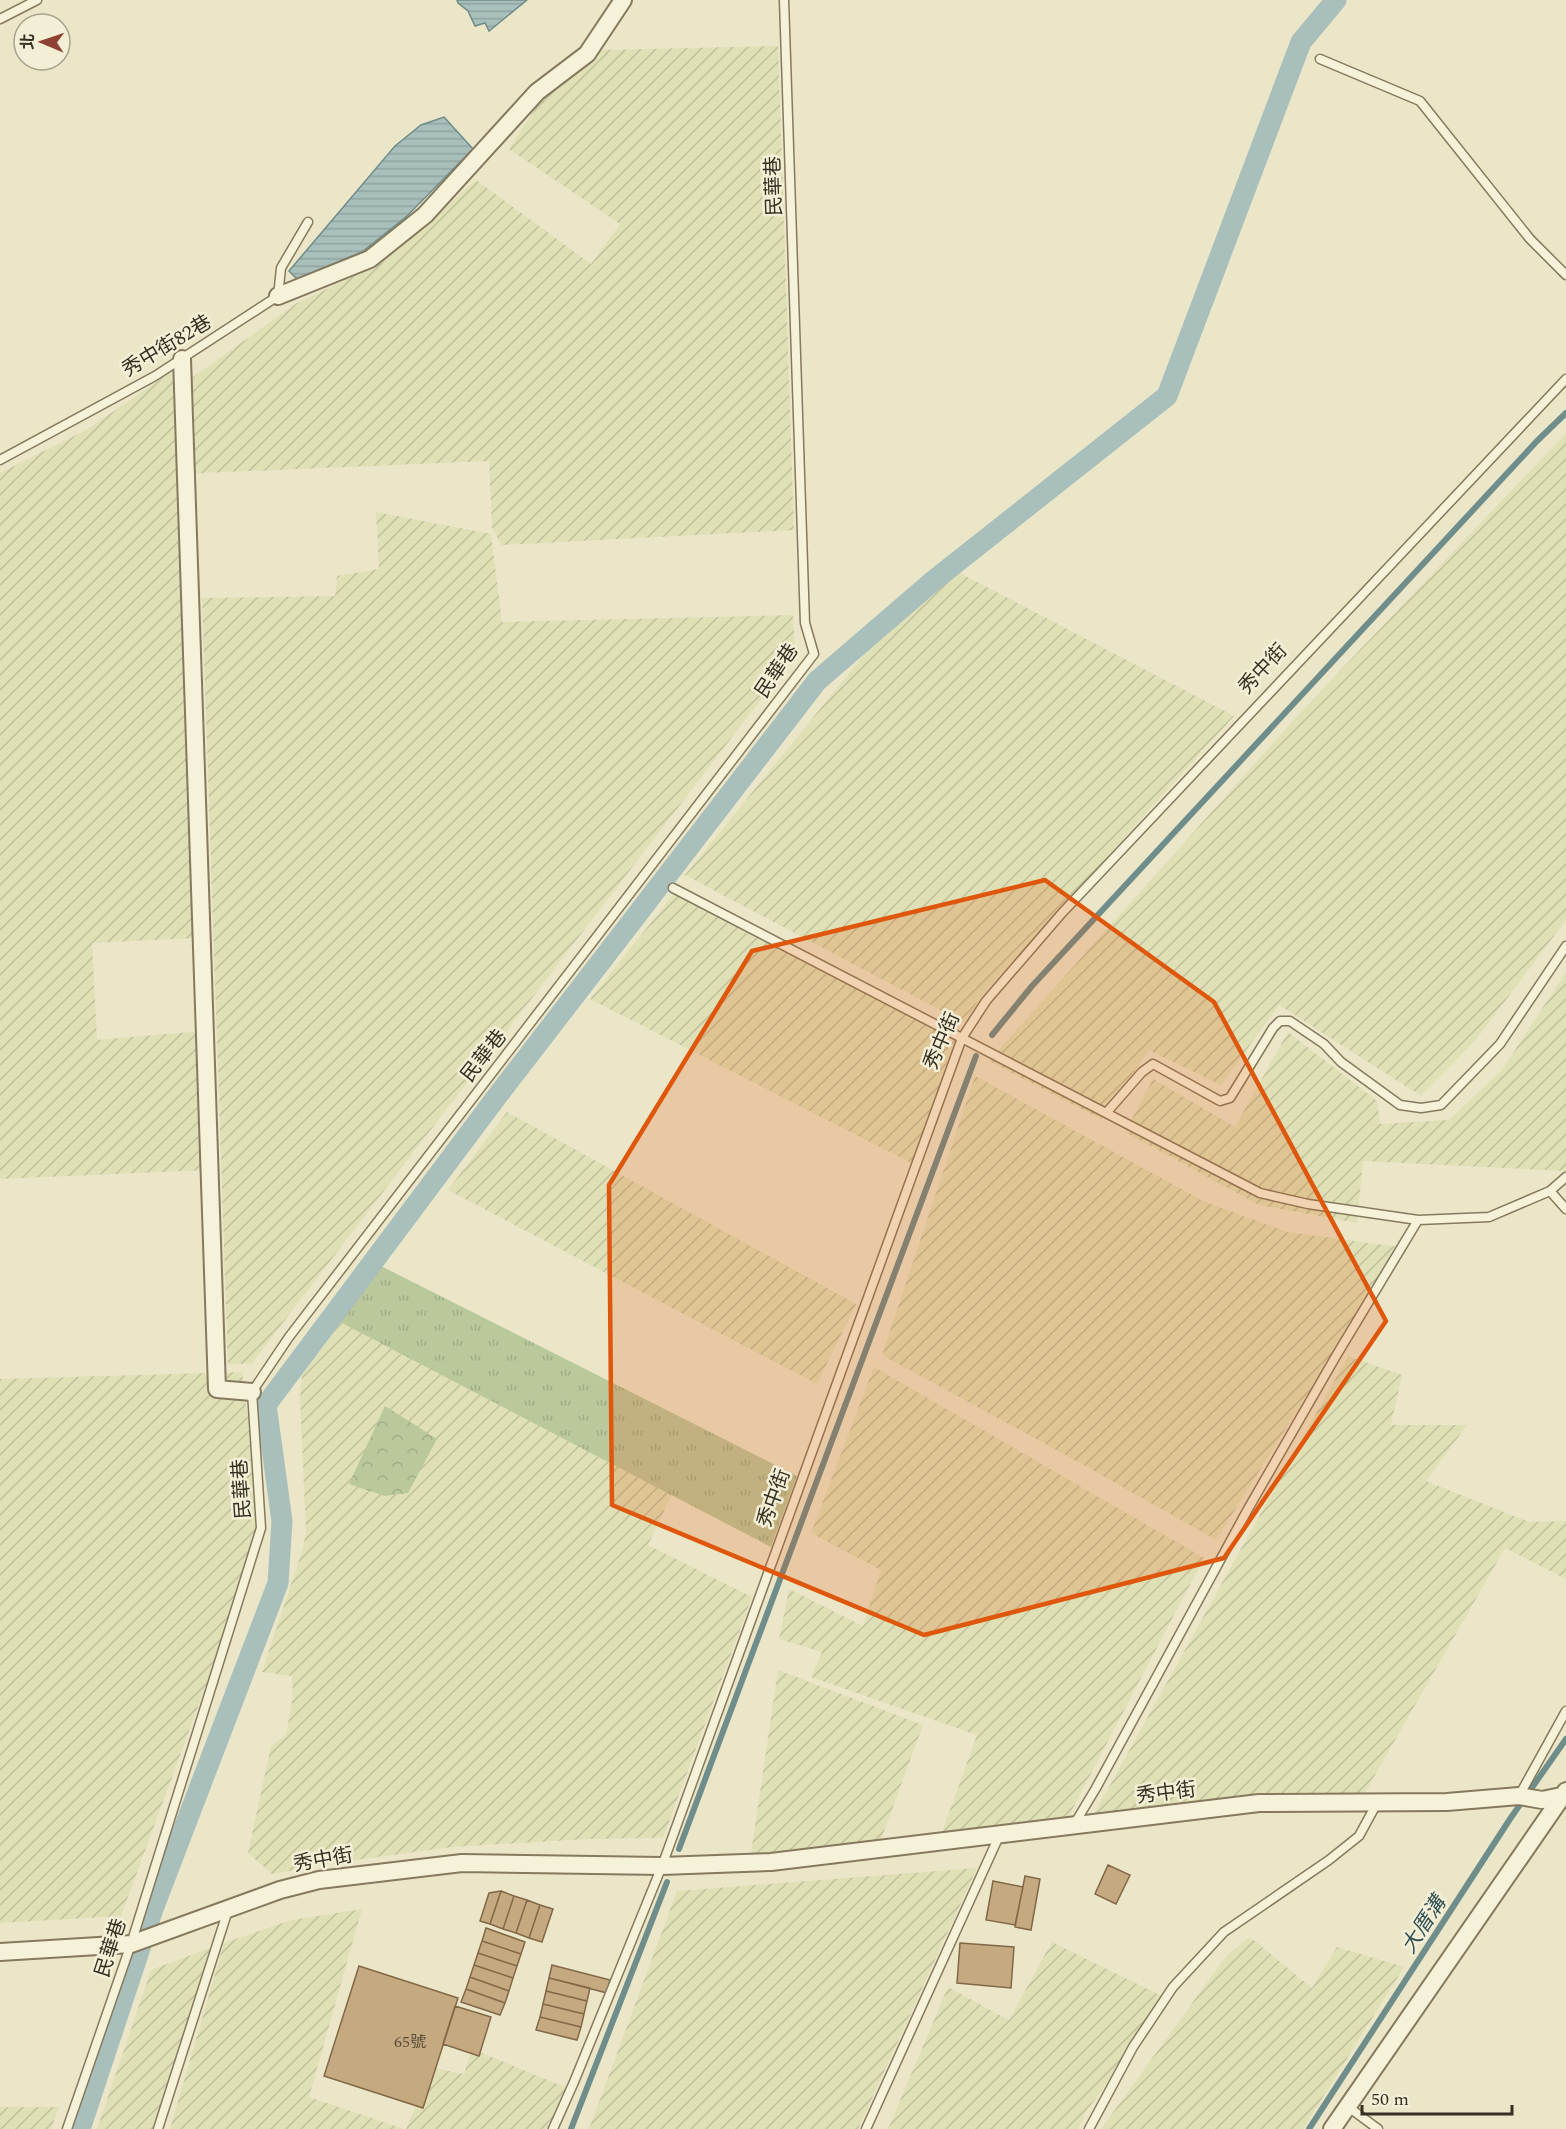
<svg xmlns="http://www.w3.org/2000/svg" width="1566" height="2129" viewBox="0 0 1566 2129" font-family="Spectral,'Noto Sans TC',serif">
<defs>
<pattern id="farmland-furrows" width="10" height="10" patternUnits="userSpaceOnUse" patternTransform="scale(1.5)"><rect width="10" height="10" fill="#dfe0b6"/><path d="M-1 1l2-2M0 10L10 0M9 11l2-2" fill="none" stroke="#c0c09c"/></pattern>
<pattern id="grass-tufts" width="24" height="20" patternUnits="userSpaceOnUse" patternTransform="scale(1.5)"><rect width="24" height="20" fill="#bbc89c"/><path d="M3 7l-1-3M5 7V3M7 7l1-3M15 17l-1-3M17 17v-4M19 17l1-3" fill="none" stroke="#a1ac86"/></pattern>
<pattern id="forest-crowns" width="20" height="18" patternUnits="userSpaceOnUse" patternTransform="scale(1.5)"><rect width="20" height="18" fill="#bbc89c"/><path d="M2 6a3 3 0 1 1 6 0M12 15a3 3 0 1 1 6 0" fill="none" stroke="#a1ac86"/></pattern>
<pattern id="water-rules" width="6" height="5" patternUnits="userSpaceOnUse" patternTransform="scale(1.5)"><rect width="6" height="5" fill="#a8bfbc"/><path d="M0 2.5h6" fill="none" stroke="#91a4a1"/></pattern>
</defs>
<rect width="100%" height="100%" fill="#ebe6c8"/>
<!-- farmland -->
<path fill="url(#farmland-furrows)" d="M778 46 794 530 501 545 492 527 489 461 180 474 179 387 297 303 382 263 476 180 591 264 620 224 509 149 540 101 601 50Z
M170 373 176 383 195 938 92 943 97 1040 201 1031 207 1170 0 1179V473L86 430Z
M1566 433V920L1475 1041 1421 1096 1279 1005 1221 1085 1149 1050 1101 1119 989 1061 1300 713Z
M376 512 491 534 502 622 793 615 795 655 252 1363 228 1365 202 598 335 596 337 576 379 569Z
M954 570 1234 716 979 999 965 1023 685 875 885 629Z
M677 890 961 1033 915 1165 590 999Z
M1566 972V1171L1363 1161 1357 1223 1259 1205 1125 1132 1153 1079 1235 1127 1288 1032 1377 1101 1380 1124 1449 1120 1502 1070Z
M975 1076 1205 1202 1287 1232 1400 1247 1216 1540 1082 1464 882 1355Z
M507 1112 856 1304 817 1384 448 1190Z
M338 1321 672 1494 648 1545 752 1597 663 1838 587 1839 452 1847 333 1863 272 1874 248 1853 271 1746 286 1735 293 1696 292 1676 262 1672 302 1551 306 1533 300 1398 302 1375 310 1354Z
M1348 1356 1402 1375 1391 1425H1467L1426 1481 1529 1522 1566 1521V1579L1505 1548 1359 1803 1089 1823Z
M874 1367 1204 1558 1063 1827 935 1852 977 1735 811 1677 822 1652 779 1639 789 1589 863 1626 881 1570 811 1533Z
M242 1372 260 1509 256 1549 121 1916 0 1923V1379Z
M778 1670 923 1725 874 1859 750 1860Z
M977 1868 858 2129H589L677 1891Z
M362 1909 309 2097 404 2129H170L224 1943 292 1920Z
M1250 1937 1312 1988 1337 1947 1404 1967 1303 2129H1101L1227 1955Z
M1052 1942 1170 2000 1087 2110 1078 2129H888L948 1987 1009 2020Z
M215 1946 155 2129H97L151 1970Z
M472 2049 570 2089 554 2129H406L433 2068 464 2074Z
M0 2107H59L51 2129H0Z"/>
<!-- grass -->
<path fill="url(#grass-tufts)" d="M381 1266 797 1476 771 1547 338 1321Z"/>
<!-- forest -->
<path fill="url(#forest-crowns)" d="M385 1406 437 1439 408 1493 385 1496 349 1484Z"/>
<!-- water -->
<path fill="url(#water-rules)" stroke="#6f8d8a" stroke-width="1.5" d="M457 0H527L489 31 485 23 475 26 468 11 458 3Z
M444 117 473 149 407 216 362 252 297 279 289 271 395 146 421 125Z"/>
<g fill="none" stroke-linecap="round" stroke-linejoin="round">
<!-- stream -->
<path stroke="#6f8d8a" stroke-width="6" d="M992 1035 1032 986 1537 441 1566 413
M679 1849 976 1056
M571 2129 667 1882
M1309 2129 1510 1819 1566 1739"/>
<!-- canal -->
<path stroke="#a8bfbc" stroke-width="21" d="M80 2129 153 1909 278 1583 282 1521 266 1405 495 1099 817 681 933 581 1167 396 1301 42 1336 0"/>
</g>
<!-- building -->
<path fill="#c5a981" stroke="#826846" stroke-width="1.5" d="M1108 1865 1130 1875 1116 1904 1095 1894Z
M1025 1876 1040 1879 1031 1930 1015 1927Z
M993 1881 1023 1887 1015 1925 986 1920Z
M501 1891 490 1924 480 1921 489 1893Z
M501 1891 514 1896 503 1929 490 1924Z
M514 1896 527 1900 516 1933 503 1929Z
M527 1900 540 1905 529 1938 516 1933Z
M540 1905 553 1909 542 1942 529 1938Z
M486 1928 525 1942 521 1954 482 1941Z
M482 1941 521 1954 517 1966 478 1953Z
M960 1943 1014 1947 1011 1988 957 1983Z
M478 1953 517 1966 513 1978 474 1965Z
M474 1965 513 1978 509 1991 470 1977Z
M552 1965 610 1980 607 1993 549 1978Z
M359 1966 458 1998 423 2108 324 2076Z
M470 1977 509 1991 505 2003 466 1989Z
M549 1978 590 1988 587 2001 546 1991Z
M466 1989 505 2003 500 2015 461 2002Z
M546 1991 587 2001 584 2014 543 2004Z
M543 2004 584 2014 581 2027 540 2017Z
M455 2006 491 2017 479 2056 443 2044Z
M540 2017 581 2027 577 2040 536 2030Z"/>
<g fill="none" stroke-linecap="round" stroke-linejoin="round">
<!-- service casing -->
<g stroke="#85795e" stroke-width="11">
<path id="service" d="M0 19 37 0
M1320 59 1420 101 1530 239 1566 275
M0 460 155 376 278 296 281 268 308 222
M673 888 1260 1193 1308 1204 1418 1220 1489 1217 1550 1191 1566 1177
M1107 1112 1142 1072 1153 1064 1220 1101 1230 1098 1273 1028 1280 1021H1290L1324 1044 1341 1062 1400 1105 1421 1108 1441 1105 1500 1044 1566 946
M1550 1191 1566 1209
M1519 1796 1566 1711
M1078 1825 1075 1823 1096 1788 1248 1509 1336 1356 1418 1220
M1347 2106 1378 2129
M67 2129 131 1944 261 1528 252 1392 289 1337 814 654 805 623 784 0
M158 2129 228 1910
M553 2129 574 2082 662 1866 962 1038 986 1001 1062 913 1566 379
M866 2129 1000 1834
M1089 2129 1133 2047 1173 1987 1224 1932 1329 1860 1359 1836 1377 1803"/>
</g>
<!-- minor casing -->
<g stroke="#85795e" stroke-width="20">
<path id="minor" d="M278 296 370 259 425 215 537 92 587 54 623 0
M182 359 217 1389 252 1392
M0 1952 131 1944 280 1890 319 1880 462 1863 662 1866 771 1862 1259 1803 1447 1802 1519 1796 1542 1800 1566 1795
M1332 2129 1566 1791"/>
</g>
<!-- service -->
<use href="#service" stroke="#f6f2da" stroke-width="8"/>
<!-- minor -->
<use href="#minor" stroke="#f6f2da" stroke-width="16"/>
</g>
<!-- marked area -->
<path fill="#df570d" fill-opacity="0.2" stroke="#df570d" stroke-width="4.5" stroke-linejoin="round" d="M1045 880 1214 1002 1386 1321 1224 1558 924 1635 612 1505 609 1185 752 951Z"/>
<g text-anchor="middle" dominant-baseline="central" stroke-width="5" stroke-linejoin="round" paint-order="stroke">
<!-- number labels -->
<g font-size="16" fill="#5a4e39">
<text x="410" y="2042">65號</text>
</g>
<!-- street labels -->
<g font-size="20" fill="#372f21" stroke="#f3efd6">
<text transform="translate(774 186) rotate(-92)">民華巷</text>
<text transform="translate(167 346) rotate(-31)">秀中街82巷</text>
<text transform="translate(1263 669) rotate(-47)">秀中街</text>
<text transform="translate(777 671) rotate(-56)">民華巷</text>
<text transform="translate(942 1041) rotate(-66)">秀中街</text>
<text transform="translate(484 1056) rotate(-52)">民華巷</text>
<text transform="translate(242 1489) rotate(-94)">民華巷</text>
<text transform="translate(774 1498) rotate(-70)">秀中街</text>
<text transform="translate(1166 1793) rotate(-7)">秀中街</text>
<text transform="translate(323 1860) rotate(-10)">秀中街</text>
<text transform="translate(111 1948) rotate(-72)">民華巷</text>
</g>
<!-- water labels -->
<g font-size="21" font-style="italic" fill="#315155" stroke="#f3efd6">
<text transform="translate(1424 1925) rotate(-57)">大厝溝</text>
</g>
</g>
<!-- north arrow -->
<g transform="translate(42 42) rotate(272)"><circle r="28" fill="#f3efd6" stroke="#a8a28e" stroke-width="1.5"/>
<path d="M0-4.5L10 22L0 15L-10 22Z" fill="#8f4233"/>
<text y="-9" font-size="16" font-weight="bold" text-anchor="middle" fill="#372f21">北</text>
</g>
<!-- scale -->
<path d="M1362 2105v9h150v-9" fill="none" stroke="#372f21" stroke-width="3"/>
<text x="1371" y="2105" font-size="18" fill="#372f21" stroke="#f3efd6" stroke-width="4.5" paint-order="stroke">50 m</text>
</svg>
